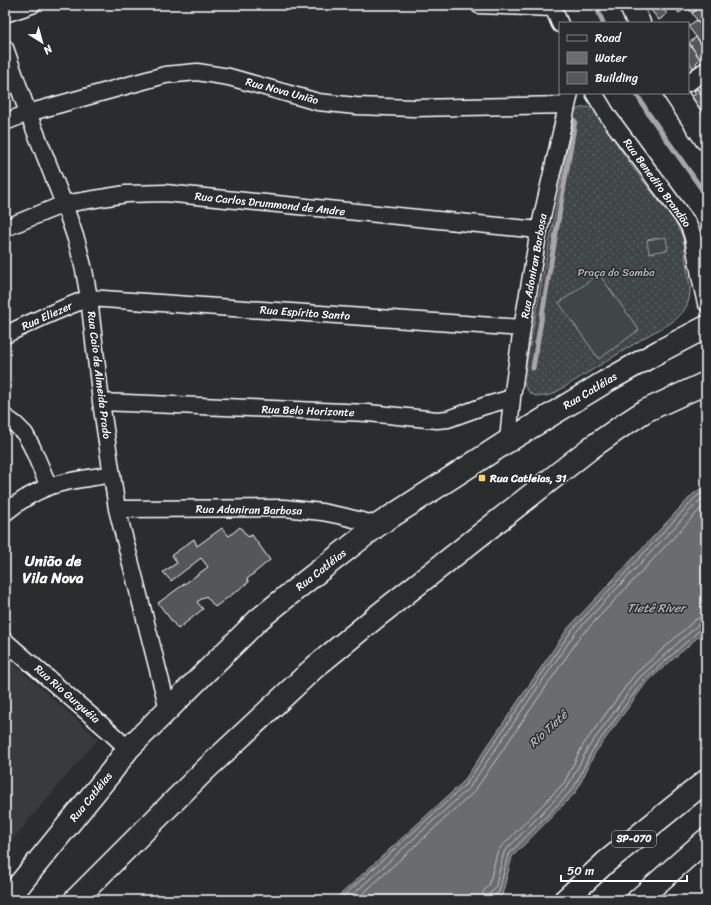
<svg xmlns="http://www.w3.org/2000/svg" width="711" height="905" viewBox="0 0 711 905" font-family="Sriracha,sans-serif">
<defs>
<pattern id="grass-dots" width="8" height="8" patternUnits="userSpaceOnUse"><rect width="8" height="8" fill="#414445"/><path d="M2 2h.1M6 6h.1" fill="none" stroke="#5e6061" stroke-width="1.8" stroke-linecap="round"/></pattern>
</defs>
<rect width="100%" height="100%" fill="#2a2d2e"/>
<filter id="ink" filterUnits="userSpaceOnUse"><feTurbulence type="fractalNoise" baseFrequency=".025" numOctaves="2"/><feDisplacementMap in="SourceGraphic" scale="8" xChannelSelector="R" yChannelSelector="G"/><feConvolveMatrix kernelMatrix="1 2 1 2 8 2 1 2 1" color-interpolation-filters="sRGB"/></filter>
<g filter="url(#ink)">
<!-- built -->
<path fill="#373a3b" d="M5 656 98 739 5 848Z"/>
<!-- grass -->
<path fill="url(#grass-dots)" stroke="#a0a2a2" d="M583 107C589 107 594 108 598 113 608 129 618 146 629 162 640 178 653 192 664 208 670 215 677 223 681 233 685 242 685 253 686 263 687 271 689 279 690 287 691 313 673 323 652 333L553 394C537 399 528 397 523 380L574 113 576 110Z"/>
<!-- garden -->
<path fill="#414445" stroke="#a0a2a2" d="M666 237 668 250 649 253 647 240Z
M599 274 639 330 599 359 559 303Z"/>
<!-- water -->
<path fill="#6a6c6d" stroke="#a6a7a7" d="M706 485V630L646 683 595 753 576 792 512 857 502 895 494 900H332L341 894 463 782 568 628 693 494Z"/>
<g fill="none" stroke-linecap="round" stroke-linejoin="round">
<!-- shore -->
<path stroke="#c3c4c5" stroke-width="1" d="M339 900 466 784 572 630 696 497 706 490
M347 900 469 788 575 633 699 501 706 496
M356 900 474 792 580 637 706 503
M482 900 483 892 489 885 497 853 499 849 564 783 583 745 635 674 695 620 701 617 706 616
M488 900 489 894 495 889 504 852 568 786 588 748 639 678 699 624 702 622H706
M493 900 494 896 499 892 508 855 573 789 592 751 643 681 702 628 706 627"/>
<!-- stream -->
<path stroke="#a6a7a7" stroke-width="5" d="M596 5 603 23
M636 93 648 113 706 195
M533 368 575 121"/>
</g>
<!-- building -->
<path fill="#555758" stroke="#fff" d="M647 5H660L667 14 659 20Z
M673 5H686L687 7 679 13Z
M686 5H693L697 10 692 13Z
M700 7 706 15V33L692 13Z
M697 20 706 33V37L704 38 706 42 702 45 688 26Z
M696 37 706 50V57L705 56 700 59 689 43Z
M689 43 700 59 696 63 697 65 693 68 688 60Z
M705 81 706 83V101L695 86Z
M697 89 706 101V111L703 113 691 97 696 94 694 91Z
M240 527 248 537 252 535 270 560 247 579 249 582 215 607 206 596 197 602 203 609 178 629 158 603 208 567 201 558 171 581 163 572 177 563 172 555 194 539 197 546 222 528 229 536Z"/>
<g fill="none" stroke-linecap="round" stroke-linejoin="round">
<!-- street casing -->
<g stroke="#fff" stroke-width="19">
<path id="street" d="M479 5 553 8
M552 5 560 24
M5 14 32 5
M5 48 28 113 64 204 77 242 84 270 89 298 101 402 117 509 168 709
M688 83 706 70
M594 93 608 116 686 221C694 233 694 246 697 260 700 274 702 289 706 303
M5 122 28 113 165 75 197 72 229 77 318 102 356 106 414 108 567 105
M5 228 64 204 126 194 165 193 539 230
M5 335C33 321 60 309 89 298L522 328
M101 402 368 413 437 420 448 419 484 406 512 398
M5 417 15 424 25 434 32 447 49 487
M508 441 512 398 522 328 539 230 570 93
M117 509 284 508 322 512 342 516 378 525
M5 513C18 502 32 493 48 487 67 480 92 478 112 474
M5 641 110 732 128 749"/>
</g>
<!-- secondary casing -->
<g stroke="#fff" stroke-width="25">
<path id="secondary" d="M630 5 639 23
M675 93 706 139
M7 900 111 772 128 749 258 620 296 589 378 525 508 441 605 382 660 351 706 327
M75 900 205 770 315 667 376 617 592 447 622 426 645 411 706 383"/>
</g>
<!-- highway casing -->
<g stroke="#fff" stroke-width="25">
<path id="highway" d="M565 900 606 862 706 781
M638 900 706 840"/>
</g>
<!-- street -->
<use href="#street" stroke="#2a2d2e" stroke-width="16"/>
<!-- secondary -->
<use href="#secondary" stroke="#2a2d2e" stroke-width="22"/>
<!-- highway -->
<use href="#highway" stroke="#2a2d2e" stroke-width="22"/>
</g>
</g>
<!-- markers -->
<rect fill="#ffd166" stroke="#2a2d2e" stroke-width="1.5" x="478" y="474" width="8" height="8" rx="2"/>
<g text-anchor="middle" dominant-baseline="central" stroke-width="3" stroke-linejoin="round" paint-order="stroke">
<!-- shield labels -->
<rect fill="#2a2d2e" stroke="#bfc0c0" stroke-width="1" x="612" y="831" width="44" height="16" rx="3"/>
<g font-size="10" font-weight="bold" fill="#fff">
<text x="634" y="839">SP-070</text>
</g>
<!-- street labels -->
<g font-size="11" fill="#fff" stroke="#2a2d2e">
<text transform="translate(282 91) rotate(15)">Rua Nova União</text>
<text transform="translate(657 183) rotate(54)">Rua Benedito Brandão</text>
<text transform="translate(270 204) rotate(6)">Rua Carlos Drummond de Andre</text>
<text transform="translate(534 266) rotate(-80)">Rua Adoniran Barbosa</text>
<text transform="translate(305 313) rotate(4)">Rua Espírito Santo</text>
<text transform="translate(47 316) rotate(-24)">Rua Eliezer</text>
<text transform="translate(99 375) rotate(83)">Rua Caio de Almeida Prado</text>
<text transform="translate(590 391) rotate(-31)">Rua Catléias</text>
<text transform="translate(308 411) rotate(2)">Rua Belo Horizonte</text>
<text transform="translate(249 510) rotate(1)">Rua Adoniran Barbosa</text>
<text transform="translate(321 570) rotate(-38)">Rua Catléias</text>
<text transform="translate(67 694) rotate(41)">Rua Rio Gurguéia</text>
<text transform="translate(91 797) rotate(-51)">Rua Catléias</text>
</g>
<!-- park labels -->
<g font-size="11" fill="#b3b4b5" stroke="#2a2d2e">
<text x="616" y="272">Praça do Samba</text>
</g>
<!-- poi labels -->
<g font-size="11" font-weight="bold" fill="#fff" stroke="#2a2d2e" text-anchor="start">
<text x="490" y="478">Rua Catleias, 31</text>
</g>
<!-- water labels -->
<g font-size="12" font-style="italic" fill="#b4b6b6" stroke="#2a2d2e">
<text x="656" y="608">Tietê River</text>
<text transform="translate(548 729) rotate(-43)">Rio Tietê</text>
</g>
<!-- district labels -->
<g font-size="15" font-weight="bold" fill="#fff" stroke="#2a2d2e">
<text x="53" y="561">União de<tspan x="53" dy="17">Vila Nova</tspan></text>
</g>
</g>
<!-- margin -->
<rect width="711" height="905" fill="none" stroke="#2a2d2e" stroke-width="20"/>
<rect x="10" y="10" width="691" height="885" fill="none" stroke="#fff" stroke-width="1.5" filter="url(#ink)"/>
<!-- legend -->
<rect x="559" y="22" width="130" height="72" fill="#2a2d2e" stroke="#7f8182"/>
<rect x="567" y="35" width="20" height="6" fill="#2a2d2e" stroke="#7f8182"/>
<text x="595" y="42" font-size="12" fill="#ffffff">Road</text>
<rect x="567" y="52" width="20" height="12" fill="#6a6c6d" stroke="#7f8182"/>
<text x="595" y="62" font-size="12" fill="#ffffff">Water</text>
<rect x="567" y="72" width="20" height="12" fill="#555758" stroke="#7f8182"/>
<text x="595" y="82" font-size="12" fill="#ffffff">Building</text>
<!-- north arrow -->
<g transform="translate(42 42) rotate(143)" stroke="#2a2d2e" stroke-width="3" paint-order="stroke">
<path d="M0-3L7 15L0 10L-7 15Z" fill="#ffffff"/>
<text y="-6" font-size="11" font-weight="bold" text-anchor="middle" fill="#ffffff">N</text>
</g>
<!-- scale -->
<path d="M561 875v6h126v-6" fill="none" stroke="#ffffff" stroke-width="2"/>
<text x="567" y="875" font-size="12" fill="#ffffff" stroke="#2a2d2e" stroke-width="3" paint-order="stroke">50 m</text>
</svg>
